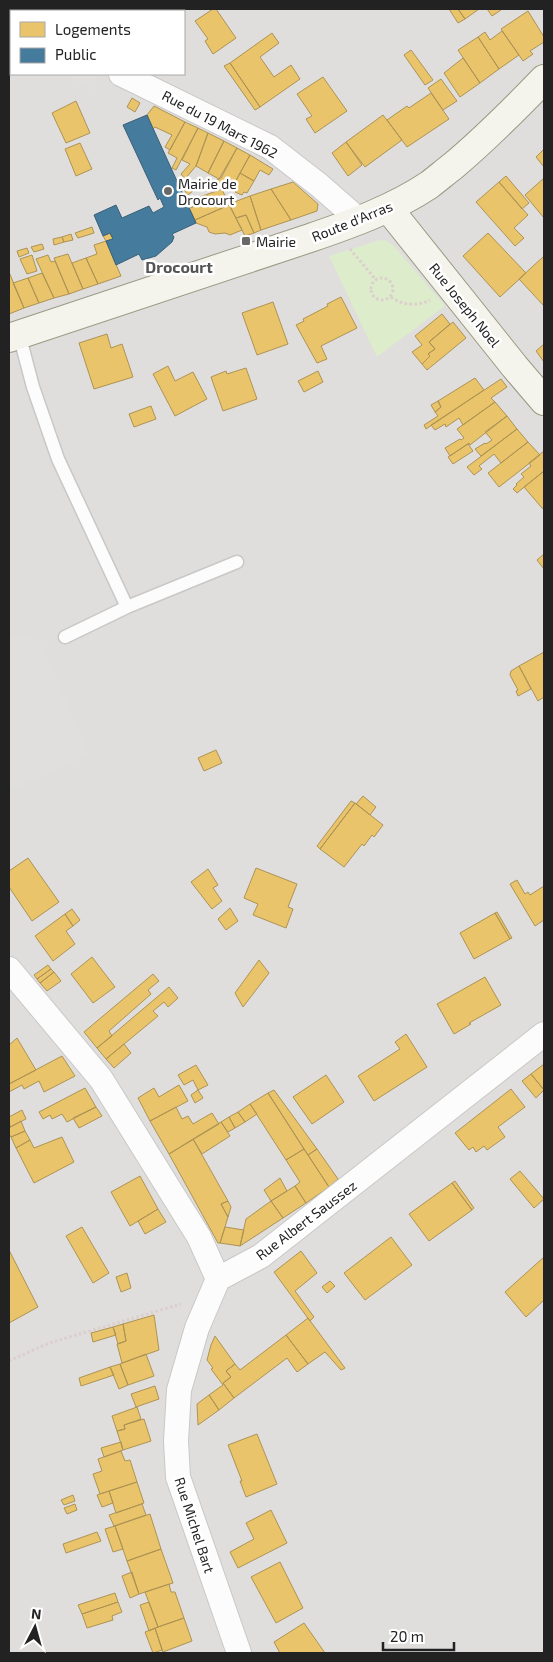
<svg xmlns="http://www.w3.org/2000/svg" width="553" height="1662" viewBox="0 0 553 1662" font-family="'Exo 2',sans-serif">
<rect width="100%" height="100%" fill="#f0eeeb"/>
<!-- residential -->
<path fill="#dfdedc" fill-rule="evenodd" d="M9 9H544V1653H9ZM11 11H184V74H11Z"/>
<!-- grass -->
<path fill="#ddeccb" d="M380 240 387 241 394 246 445 306 377 357 329 256Z"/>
<!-- parking -->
<path fill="#e0dfde" d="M65 74H101L91 91Z
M16 636 40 641 90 755 9 791V638Z"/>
<!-- homes -->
<path fill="#e9c46a" stroke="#ad9354" d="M144 9H164L166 11H140Z
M213 9H216L236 38 213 54 205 41 208 39 195 21Z
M449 9H458L465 19 458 23Z
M458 9H479L465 19Z
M487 9H501V10L492 16Z
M528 11 544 37V42L530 51 533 54 523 61 501 29Z
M502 31 519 55 499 69 478 37 485 32 490 40Z
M272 33 279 43 260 57 274 77 291 65 300 79 260 107 230 63Z
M478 37 499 69 480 83 458 50Z
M411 50 433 80 425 85 404 55Z
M463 58 480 83 460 97 444 73Z
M230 63 260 107 255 110 224 66Z
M323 77 347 111 315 133 306 119 312 116 297 94Z
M441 79 457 101 443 110 428 88Z
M431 93 449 119 407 147 387 120 407 106 409 108Z
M132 98 140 103 135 112 127 107Z
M76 101 90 133 66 143 52 113Z
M154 106 185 122 170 150 165 147 172 135 155 127 153 129 147 115Z
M383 115 402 140 365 167 346 142Z
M185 122 198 128 176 170 172 168 177 158 168 153Z
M198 128 208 133 196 166 185 179 181 174 190 164 182 160Z
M208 133 224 141 208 173 196 166Z
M224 141 237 148 219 179 208 173Z
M346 142 362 165 348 176 332 153Z
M80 143 92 169 76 176 65 149Z
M237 148 250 155 233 186 223 181 215 187 205 191 203 187 221 178Z
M544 149V167L536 157Z
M250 155 273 169 269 175 260 170 254 181 240 173Z
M240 173 254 181 247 193 244 192 242 195 235 192 237 188 233 186Z
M506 176 529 203 522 209 499 182Z
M544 178V218L525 195Z
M197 181 200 185 188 195 184 190Z
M293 182 318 204 317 211 291 220 271 189Z
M499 182 528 215 514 228 524 238 515 246 476 202Z
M222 189 225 196 189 208 186 202Z
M271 189 291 220 261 230 250 196Z
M225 196 229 205 195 220 189 208Z
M250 196 261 230 254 233 246 215 236 218 229 204Z
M229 205 242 230 230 235 225 233 215 234 209 232 207 227 196 223 195 220Z
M246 215 254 233 245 236 236 218Z
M92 227 94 233 78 238 75 233Z
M110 233 113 239 106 241 103 236Z
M488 233 526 273 500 297 463 256Z
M71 234 73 240 64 242 62 237Z
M62 237 64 242 54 245 53 239Z
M106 241 121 276 98 284 86 258 97 254 94 245Z
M42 244 44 249 34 252 31 247Z
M27 248 29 253 19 257 17 251Z
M68 254 83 289 69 294 54 258Z
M32 255 37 271 27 274 20 259Z
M48 255 51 262 55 261 69 294 54 298 36 259Z
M544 256V306L519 279Z
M86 258 98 284 83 289 72 263Z
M9 272 24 308 9 314Z
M42 273 54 298 39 303 28 278Z
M28 278 39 303 24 308 13 283Z
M341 297 357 328 321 346 327 359 317 363 296 325 304 321 303 319 328 306 327 304Z
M273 302 288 344 257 355 242 313Z
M442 314 450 324 429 342 435 349 428 354 430 356 422 364 412 352 422 345 415 336Z
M453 322 466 338 427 370 422 364 430 356 428 354 435 349 429 342Z
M107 334 111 348 122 344 133 377 94 389 79 343Z
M544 344V362L536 351Z
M168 366 175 381 193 372 207 399 175 416 153 374Z
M246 368 257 399 223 411 211 377 226 371 227 374Z
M318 371 323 382 304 392 298 381Z
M475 378 484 390 426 429 424 425 438 416 435 412 441 407 438 401Z
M501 379 507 387 491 398 495 402 463 425 459 418 446 427 445 424 435 430 431 425Z
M438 401 441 407 435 412 431 405Z
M495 402 507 416 470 445 469 443 450 456 445 448 460 439 461 440 464 438 457 429Z
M151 406 156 419 134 427 129 414Z
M507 416 517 429 481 456 475 449 485 443 486 444 492 440 485 432Z
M517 429 528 442 501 463 494 454 479 466 482 469 474 475 467 467Z
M528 442 540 455 499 487 488 473Z
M468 444 473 451 453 464 448 457Z
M544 451V471L517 493 513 489 517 485 516 484 524 477 521 474 531 466 529 463Z
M544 471V509L542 508 524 487Z
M544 554V569L537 560Z
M544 652V697L538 701 519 666Z
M519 666 531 689 518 696 516 691 518 690 510 675 511 671Z
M216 750 222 763 204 771 198 758Z
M363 796 376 807 370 815 356 804Z
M351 801 355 803 320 849 317 846Z
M355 803 383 825 374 837 372 835 364 846 362 844 344 867 320 849Z
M28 858 59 902 32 921 9 887V871Z
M256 868 297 884 288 907 293 909 286 928 253 915 258 904 244 898Z
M208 869 218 885 213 888 222 901 212 909 191 882Z
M517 880 525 894 528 892 530 895 544 886V920L535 926 510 884Z
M230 908 238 921 226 930 218 919Z
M72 909 80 920 73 926 65 914Z
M497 912 512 938 510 939 495 913Z
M495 913 510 939 474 959 460 933Z
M65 914 73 926 66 931 75 944 53 961 35 936Z
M92 957 115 987 93 1003 71 974Z
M259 960 269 973 243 1007 235 993Z
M48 965 51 969 37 979 34 975Z
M51 969 54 972 40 983 37 979Z
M54 972 61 981 47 991 40 983Z
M153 974 159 981 148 990 151 994 109 1031 112 1036 97 1048 84 1032Z
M485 977 501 1005 469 1023 471 1024 454 1034 437 1004Z
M169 987 178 998 168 1007 164 1002 153 1011 158 1016 106 1059 97 1048Z
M406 1034 427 1067 374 1101 358 1076 400 1049 395 1042Z
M17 1038 36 1070 9 1084V1045Z
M124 1044 131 1053 114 1068 106 1059Z
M62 1056 75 1076 44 1092 39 1081 24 1089 22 1085 9 1092V1084Z
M544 1064V1090L531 1074Z
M196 1065 208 1085 198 1090 193 1080 184 1085 178 1075Z
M531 1074 544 1090 536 1098 522 1081Z
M326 1075 344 1102 312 1124 293 1097Z
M179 1085 188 1101 150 1121 138 1098 154 1088 159 1097Z
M85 1088 96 1107 67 1122 62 1114 52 1119 50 1115 43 1119 39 1112Z
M511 1089 525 1107 498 1127 505 1137 487 1150 484 1146 476 1152 473 1147 469 1150 455 1133Z
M198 1090 203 1098 195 1103 191 1095Z
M274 1090 317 1149 308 1155 268 1093Z
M268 1093 304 1149 286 1160 250 1104Z
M250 1104 257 1114 245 1122 238 1112Z
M96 1107 102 1116 79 1128 73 1118Z
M176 1107 182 1119 188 1116 193 1124 212 1113 219 1124 169 1154 150 1121Z
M22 1110 26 1119 10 1127 9 1117Z
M238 1112 245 1122 235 1128 229 1117Z
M229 1117 235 1128 228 1132 221 1122Z
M21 1121 25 1131 11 1137 9 1134V1128Z
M221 1122 230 1136 202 1154 193 1139Z
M25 1131 30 1140 16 1148 11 1137Z
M62 1137 74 1162 34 1183 16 1148 30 1140 34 1148Z
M193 1139 228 1201 221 1204 228 1217 220 1243H218L169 1154Z
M304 1149 329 1187 306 1203 295 1186 300 1182 286 1160Z
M317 1149 338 1179 329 1187 308 1155Z
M520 1171 544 1199 534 1208 510 1179Z
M140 1176 158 1209 130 1226 111 1192Z
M280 1178 287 1191 271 1201 264 1190Z
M455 1181 474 1208 472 1210 452 1183Z
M452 1183 472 1210 429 1241 409 1214Z
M295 1186 306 1203 283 1218 271 1201Z
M228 1201 231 1207 228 1217 221 1204Z
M271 1201 283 1218 240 1246 246 1219Z
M158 1209 166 1222 145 1234 138 1221Z
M82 1227 109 1273 93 1283 66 1236Z
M225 1227 244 1230 240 1246 220 1243Z
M391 1237 412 1265 365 1300 344 1273Z
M9 1250 38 1307 9 1323Z
M301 1251 317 1273 295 1291 314 1317 310 1321 274 1272Z
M544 1257V1300L526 1317 505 1292Z
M127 1273 131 1288 121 1292 116 1277Z
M330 1281 335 1286 327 1293 322 1287Z
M154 1315 159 1350 122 1363 117 1344 126 1341 123 1324Z
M308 1318 345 1368 341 1370 325 1352 308 1364 286 1335Z
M123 1324 126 1341 118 1344 113 1327Z
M113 1327 116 1335 93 1342 91 1333Z
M286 1335 308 1364 297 1372 287 1358 234 1398 223 1383 231 1377 226 1371 235 1364 240 1370Z
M215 1336 235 1364 226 1371 231 1377 223 1383 234 1398 219 1410 209 1395 223 1385 211 1369 213 1368 207 1360 211 1345Z
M146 1354 154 1376 128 1385 120 1364Z
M120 1364 128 1385 119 1389 110 1367Z
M110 1367 114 1375 81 1386 79 1378Z
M155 1386 159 1399 136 1407 131 1394Z
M209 1395 219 1410 198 1425 197 1404Z
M137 1407 141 1419 124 1425 125 1429 117 1431 112 1416Z
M144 1419 151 1441 123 1450 117 1431 125 1429 124 1425Z
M257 1434 277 1484 246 1497 240 1481H242L228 1445Z
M121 1442 123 1450 104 1457 101 1448Z
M121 1451 125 1461 130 1460 137 1482 100 1494 93 1474 102 1471 98 1459Z
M137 1482 144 1503 116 1513 109 1491Z
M109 1491 113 1503 102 1507 97 1495Z
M73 1495 75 1501 64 1505 61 1500Z
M75 1504 77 1510 67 1514 64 1508Z
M142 1504 146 1515 114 1526 109 1515Z
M271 1510 287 1543 238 1568 230 1552 254 1539 246 1523Z
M150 1514 161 1549 127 1561 115 1526Z
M115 1526 123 1549 113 1552 105 1529Z
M97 1532 101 1541 66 1553 63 1544Z
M161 1549 173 1583 139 1594 127 1561Z
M280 1562 303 1608 276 1623 251 1577Z
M132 1572 139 1594 130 1598 122 1576Z
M169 1584 171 1592H175L184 1618 158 1627 145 1592Z
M115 1593 118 1602 82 1614 78 1605Z
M118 1602 122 1612 112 1616 113 1620 87 1628 82 1614Z
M149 1602 158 1627 149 1631 140 1605Z
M184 1618 192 1641 163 1652 155 1628Z
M304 1623 325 1653H280L274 1642Z
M155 1628 162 1650 153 1653 145 1632Z"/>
<!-- public -->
<path fill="#457b9d" stroke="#3a6078" d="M147 115 196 223 172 234 174 237 172 242 156 256 142 260 139 254 116 265 106 241 113 239 110 233 103 236 94 215 116 205 122 218 149 206 153 213 164 207 160 198 158 200 123 125Z"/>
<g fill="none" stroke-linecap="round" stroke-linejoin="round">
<!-- lane casing -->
<g stroke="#c9c8c7" stroke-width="15">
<path id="lane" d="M19 334 33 387 58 459 127 607 237 562
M65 637 127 607"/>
</g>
<!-- street casing -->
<g stroke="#c9c8c7" stroke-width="26">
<path id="street" d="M26 9 28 11
M121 74 270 147 319 185 359 220
M9 969 101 1079 199 1237 218 1279
M218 1279 261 1256 544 1034
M218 1279 197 1328 179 1390 176 1441 178 1477 239 1653"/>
</g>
<!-- secondary casing -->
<g stroke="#999a82" stroke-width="30">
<path id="secondary" d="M388 208 515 367 544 401
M9 338 310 238C351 224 393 209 429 185 437 179 445 172 453 166 485 139 515 109 544 79"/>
</g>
<!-- path -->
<path stroke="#dccecd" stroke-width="3" stroke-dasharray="2.5 2.5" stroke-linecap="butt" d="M350 249 376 280
M371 289a11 11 0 1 1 22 0a11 11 0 1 1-22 0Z
M391 297C402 305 417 307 430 300
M9 1361 49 1343 181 1304"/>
<!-- lane -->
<use href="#lane" stroke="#fdfcfc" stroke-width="12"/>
<!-- street -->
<use href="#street" stroke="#fdfcfc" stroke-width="24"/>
<!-- secondary -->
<use href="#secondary" stroke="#f4f4ed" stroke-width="28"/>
</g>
<!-- markers -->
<g fill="#6a6968" stroke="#fff" stroke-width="2">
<circle cx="168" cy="191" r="5"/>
<rect x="241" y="236" width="10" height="10" rx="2.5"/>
</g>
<g text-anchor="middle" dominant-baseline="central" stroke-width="5" stroke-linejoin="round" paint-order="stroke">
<!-- street labels -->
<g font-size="14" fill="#222" stroke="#fff">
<text transform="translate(220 124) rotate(28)">Rue du 19 Mars 1962</text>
<text transform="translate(352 221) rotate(-22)">Route d'Arras</text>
<text transform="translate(465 305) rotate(51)">Rue Joseph Noel</text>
<text transform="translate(306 1220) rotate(-37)">Rue Albert Saussez</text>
<text transform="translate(195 1525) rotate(72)">Rue Michel Bart</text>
</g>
<!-- poi labels -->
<g font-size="14" fill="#222" stroke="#fff" text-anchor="start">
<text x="178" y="183">Mairie de<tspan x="178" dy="16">Drocourt</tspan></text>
<text x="256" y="241">Mairie</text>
</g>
<!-- quarter labels -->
<g font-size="16" font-weight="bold" fill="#555" stroke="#fff">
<text x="179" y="266">Drocourt</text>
</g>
</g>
<!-- border -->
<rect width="553" height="1662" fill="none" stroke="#222222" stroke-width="20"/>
<!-- legend -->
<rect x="10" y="10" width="175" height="65" fill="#ffffff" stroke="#a7a7a7"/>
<rect x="20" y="22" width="25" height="15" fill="#e9c46a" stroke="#a7a7a7"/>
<text x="55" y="35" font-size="15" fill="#222222">Logements</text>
<rect x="20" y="48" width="25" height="15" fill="#457b9d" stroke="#a7a7a7"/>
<text x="55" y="60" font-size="15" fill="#222222">Public</text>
<!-- north arrow -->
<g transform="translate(35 1627) rotate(6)" stroke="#ffffff" stroke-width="4" paint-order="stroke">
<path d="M0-4L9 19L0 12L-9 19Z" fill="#222222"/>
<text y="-8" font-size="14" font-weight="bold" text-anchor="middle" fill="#222222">N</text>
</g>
<!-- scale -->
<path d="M383 1642v8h71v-8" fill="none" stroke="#222222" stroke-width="2.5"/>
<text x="390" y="1642" font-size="15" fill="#222222" stroke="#ffffff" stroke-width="4" paint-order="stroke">20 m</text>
</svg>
